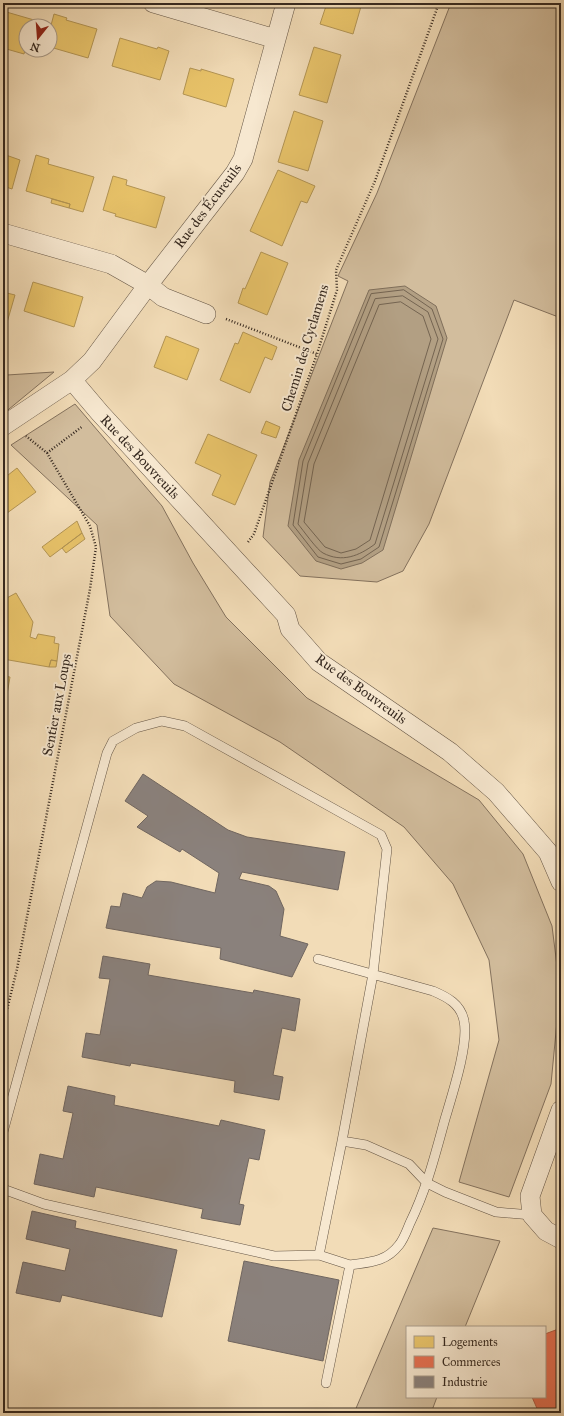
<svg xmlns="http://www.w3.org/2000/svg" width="564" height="1416" viewBox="0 0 564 1416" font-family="'IM FELL Great Primer',serif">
<rect width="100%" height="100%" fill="#f2dcb7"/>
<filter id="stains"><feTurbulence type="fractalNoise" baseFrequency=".005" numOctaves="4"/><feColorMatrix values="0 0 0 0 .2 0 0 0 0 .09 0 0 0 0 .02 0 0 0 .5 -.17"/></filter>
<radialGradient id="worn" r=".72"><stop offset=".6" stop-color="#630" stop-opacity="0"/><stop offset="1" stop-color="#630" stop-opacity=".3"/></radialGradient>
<!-- green -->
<path fill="#d2bd9d" stroke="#84725e" d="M451 3H561V318L514 300 429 524 403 571 377 582 300 576 263 537 270 482 348 281 338 276 377 193Z
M54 372 3 414V374L7 375Z
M75 404 162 506 193 563 226 617 307 698 479 800 523 854 552 926 560 990 551 1084 509 1197 459 1182 499 1040 489 960 453 884 404 827 280 742 174 684 110 616 97 525 11 445Z
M433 1228 500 1241 465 1327H407V1397H437L431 1413H354Z"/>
<!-- water -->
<path fill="#b29f83" stroke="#806f5b" d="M405 286 436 306 447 338 383 550 362 563 341 569 316 561 288 526 299 460 369 290Z"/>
<!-- homes -->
<path fill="#e9c46a" stroke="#b39554" d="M327 3H362L353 34 320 24Z
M3 11 34 20 32 26H26V46L24 54 3 48Z
M54 14 67 18 66 20 97 29 88 58 50 47V29Z
M120 38 157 49 158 47 169 51 160 80 112 66Z
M314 47 341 55 327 103 299 95Z
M190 68 201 71V69L234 79 226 107 183 94Z
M294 111 323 121 308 171 278 162Z
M3 154 20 160 12 189 3 186Z
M36 155 49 159 48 164 94 177 83 212 69 208 70 204 26 191Z
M278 170 315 186 307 203 301 201 282 246 250 231Z
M113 176 127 180 126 185 165 197 156 228 115 216 116 214 103 210Z
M52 199 70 204 69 208 51 203Z
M261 252 288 263 267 315 238 303 243 288 245 289Z
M33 282 83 297 74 327 24 311Z
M3 292 15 295 6 326H3Z
M243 332 277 347 272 360 265 357 250 393 220 380 235 343 238 344Z
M166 336 199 349 187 380 154 367Z
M266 421 280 427 276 438 261 433Z
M208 434 257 455 235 505 212 495 221 475 195 463Z
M17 468 36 492 3 516V479Z
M77 521 82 533 50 557 42 547Z
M82 533 85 539 66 553 62 548Z
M16 593 33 622 30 637 36 639 38 634 55 637 54 643 59 644 57 661 51 660 49 667 3 659 4 650H3V613L5 599Z
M51 660 57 661 56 667H49Z
M3 676 10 677 3 718Z"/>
<!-- shops -->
<path fill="#e76f51" stroke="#b25a42" d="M561 1328V1413H539L532 1397H545V1334Z"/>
<!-- industry -->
<path fill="#8a817c" stroke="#706660" d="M143 774 228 830 247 837 345 852 338 890 242 872 239 879 269 886 276 891 284 909 280 936 308 944 292 977 220 959 221 948 106 928 111 906 120 907 123 893 142 898 147 887 156 881 171 882 215 893 219 873 182 849 180 852 137 827 148 816 125 801Z
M103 956 150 964 148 975 253 993 254 990 300 999 295 1031 282 1028 273 1075 283 1077 279 1100 234 1092 235 1081 131 1063 130 1066 82 1057 86 1033 100 1035 110 979 99 978Z
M68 1086 115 1096 114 1105 219 1126 221 1120 265 1130 259 1160 249 1158 239 1204 244 1205 240 1225 201 1218 203 1209 96 1187 94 1197 34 1184 40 1154 63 1159 73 1113 63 1111Z
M32 1211 76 1221 75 1228 177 1250 162 1317 62 1295 60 1302 16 1293 23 1262 65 1271 70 1249 26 1239Z
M244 1261 339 1280 323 1361 228 1341Z"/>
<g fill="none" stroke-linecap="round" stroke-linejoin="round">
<!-- shore -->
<path stroke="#746451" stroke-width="1" d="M404 290 432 309 443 339 379 547 361 559 341 564 318 557 293 525 303 461 371 294Z
M403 296 428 312 438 339 375 544C359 556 342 563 323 553 317 550 303 530 298 524L308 463 375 299Z
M401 302 423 316 431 339 370 540 356 549 341 553 325 547 304 522 314 464 379 305Z"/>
<!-- lane casing -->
<g stroke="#645545" stroke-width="10">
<path id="lane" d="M318 959 433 991C447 997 461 1004 464 1021 469 1044 452 1095 445 1119 435 1155 427 1188 410 1223 407 1230 404 1239 399 1245 386 1262 370 1262 350 1265
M3 1132 107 753 113 741 136 728 162 721 185 726 381 835 387 849 373 974 342 1141 319 1255
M342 1141 366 1145 409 1164 427 1183 445 1192 496 1212 532 1215
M3 1189 44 1204 274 1256 319 1255 350 1265 326 1383"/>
</g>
<!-- street casing -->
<g stroke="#645545" stroke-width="20">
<path id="street" d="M153 3 276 39
M3 233 111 264 148 285 163 297 206 314
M72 380 100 413 286 615 290 629 319 662 450 752 496 792 548 852 561 882
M3 426 72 380 92 361 148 285 235 173 243 159 286 3
M561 1110 530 1196 532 1215 546 1231 561 1239"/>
</g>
<!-- path -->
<path stroke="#35281f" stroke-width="2.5" stroke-dasharray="1 2" stroke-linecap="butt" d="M226 319 317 354
M47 453 83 426
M248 542 254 534 317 354 337 290 336 270 375 181 439 3
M3 1026 17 969 90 589 96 547 90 526 47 453 26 436"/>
<!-- lane -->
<use href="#lane" stroke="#f7e8d0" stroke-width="9"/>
<!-- street -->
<use href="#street" stroke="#f7e8d0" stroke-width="19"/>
</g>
<g text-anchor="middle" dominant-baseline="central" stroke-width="4" stroke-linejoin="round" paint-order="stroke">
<!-- street labels -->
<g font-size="14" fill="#35281f" stroke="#f7e8d0">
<text transform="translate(208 206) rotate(-53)">Rue des Écureuils</text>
<text transform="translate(305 348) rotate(-73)">Chemin des Cyclamens</text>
<text transform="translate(140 457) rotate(47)">Rue des Bouvreuils</text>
<text transform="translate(361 689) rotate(36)">Rue des Bouvreuils</text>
<text transform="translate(57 705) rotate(-79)">Sentier aux Loups</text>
</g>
</g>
<!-- margin -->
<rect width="564" height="1416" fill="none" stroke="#f2dcb7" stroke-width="16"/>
<rect x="4" y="4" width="556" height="1408" fill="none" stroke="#35281f" stroke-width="2"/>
<rect x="8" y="8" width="548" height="1400" fill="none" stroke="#35281f"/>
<!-- legend -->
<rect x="406" y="1326" width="140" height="72" fill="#f7e8d0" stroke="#a99b89"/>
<rect x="414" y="1336" width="20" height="12" fill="#e9c46a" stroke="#a99b89"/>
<text x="442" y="1346" font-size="12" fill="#35281f">Logements</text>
<rect x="414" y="1356" width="20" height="12" fill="#e76f51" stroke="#a99b89"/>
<text x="442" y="1366" font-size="12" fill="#35281f">Commerces</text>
<rect x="414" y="1376" width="20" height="12" fill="#8a817c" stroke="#a99b89"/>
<text x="442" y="1386" font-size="12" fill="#35281f">Industrie</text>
<!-- north arrow -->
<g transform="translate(38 38) rotate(197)"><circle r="19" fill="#f7e8d0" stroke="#a99b89"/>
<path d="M0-3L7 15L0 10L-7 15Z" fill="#8f2418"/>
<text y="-6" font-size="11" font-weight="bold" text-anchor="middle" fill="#35281f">N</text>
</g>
<rect width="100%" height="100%" filter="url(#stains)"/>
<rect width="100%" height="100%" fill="url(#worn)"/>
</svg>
